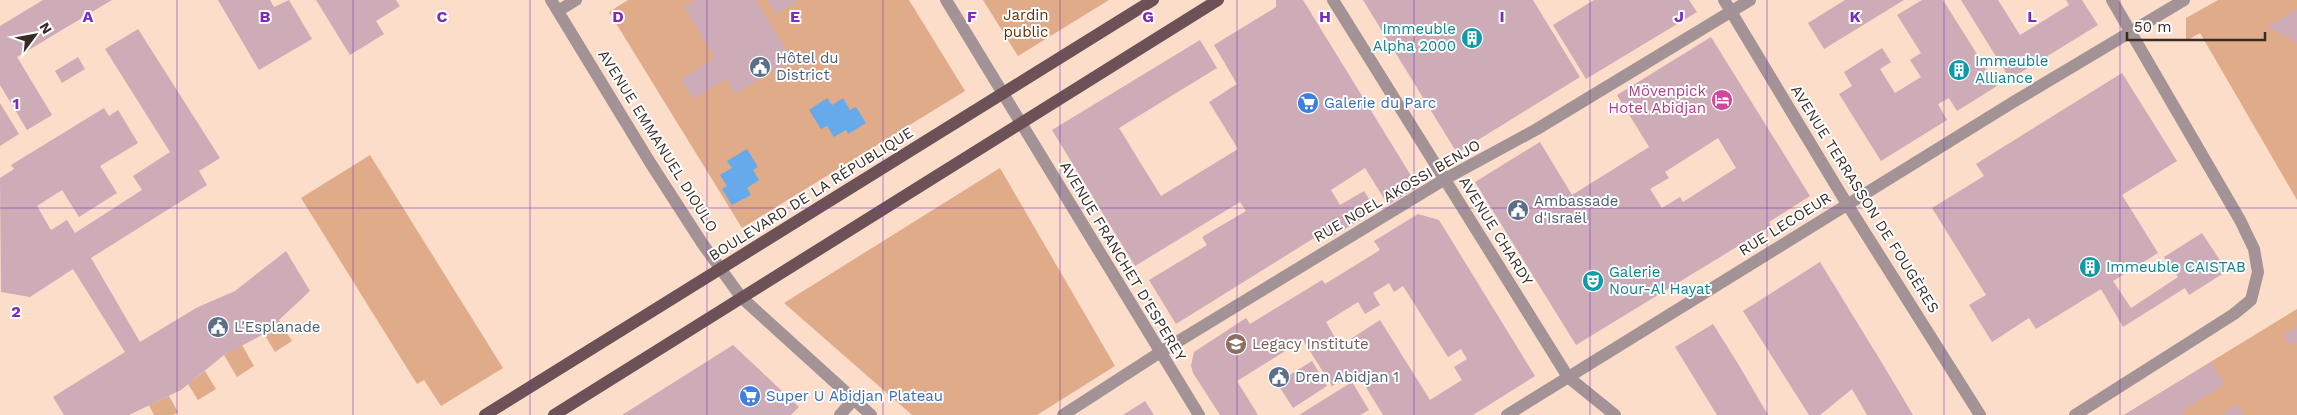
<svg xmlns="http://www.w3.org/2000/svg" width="2297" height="415" viewBox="0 0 2297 415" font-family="'Work Sans',sans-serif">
<rect width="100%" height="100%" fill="#fcddca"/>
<!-- green -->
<path fill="#dfab89" d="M628 0H909L965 91 742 228 609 12Z
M983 0H1109L1018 56Z
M2218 0H2297V200L2200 33 2186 41V18Z
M370 155 503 368 441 406 424 380 417 384 301 198Z
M1000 168 1115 366 1037 415H912L784 303Z
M2297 309V415H2124Z
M279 320 292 341 275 352 264 334Z
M242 345 254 366 237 377 224 355Z
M205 371 216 389 198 400 188 384Z
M169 396 178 412 173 415H154L149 405Z"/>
<!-- water -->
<path fill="#66aaeb" d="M827 98 832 105 843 98 850 110 856 107 866 123 848 134 846 130 834 137 827 126 821 129 809 110Z
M747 149 758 167 753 170 759 180 747 188 751 195 732 205 722 189 727 186 720 175 732 168 727 161Z"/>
<!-- building -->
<path fill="#cdabb7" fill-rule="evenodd" d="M43 0H112L17 57 52 115 27 130 0 85V26Z
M218 0H270L274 7 289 0 312 39 259 70Z
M316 0H396L400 6 376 21 384 34 350 55Z
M695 0H756L792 59 735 94 726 79 693 99 681 79 715 58 684 7Z
M767 0H799L776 14Z
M1276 0H1303L1418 187 1388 205 1365 168 1331 190 1340 205 1364 191 1376 210 1332 237 1327 230 1176 324 1149 280 1207 245 1202 237 1246 211 1240 202 1135 266 1052 130 1200 40 1217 68 1119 128 1161 196 1238 149 1209 102 1237 84 1214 45 1276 7Z
M1363 0H1533L1580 77 1457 153Z
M1594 0H1689L1697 12 1586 79 1553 25Z
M1845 0H1904L1824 49 1808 23Z
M1922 0H1943L1997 86 1957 111 1949 98 1938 104 1947 120 1881 161 1839 94 1852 86 1844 72 1882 48 1891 62 1880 69 1895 93 1921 77 1910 60 1921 53 1897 15Z
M1961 0H1998L2020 35 2069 5 2066 0H2082L2098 25 2010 79Z
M2297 9V43L2267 26 2277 21Z
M138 29 220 158 199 171 207 185 91 258 140 342 196 308 235 291 286 251 310 291 264 334 224 355 181 390 129 415H64L53 397 125 352 73 269 30 297 1 292 0 178 14 169 11 165 104 108 109 116 118 110 138 143 100 166 117 193 79 217 62 190 37 206 51 230 67 220 75 233 142 190 133 176 170 152 105 49Z
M1711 37 1810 196 1769 222 1771 226 1576 345 1475 182 1540 142 1572 195 1649 147 1617 95ZM1718 138 1736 168 1683 202 1680 197 1662 208 1650 189 1669 178 1665 172Z
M78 57 85 69 62 83 55 71Z
M2122 73 2177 161 2122 195 2158 253 2113 281 2131 308 2178 277 2164 257 2202 233 2227 271 2189 295 2185 288 2123 327 2101 289 2036 329 2029 318 1992 342 1969 305 1986 295 1932 208 1984 176 1976 164Z
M0 103 19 134 0 146Z
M1418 214 1439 220 1535 376 1473 415H1383L1356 371 1332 386 1303 340 1237 381 1258 415H1220L1193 373 1191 366 1194 352 1246 318 1250 324 1322 280 1325 284 1380 250 1374 241ZM1389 283 1394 292 1403 286 1448 357 1461 349 1467 359 1454 367 1462 380 1430 400 1380 320 1340 346 1326 322 1358 302 1365 314 1380 305 1373 293Z
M1820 262 1885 368 1913 415H1867L1852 389 1820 415H1809L1743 311Z
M1713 324 1737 362 1768 415H1717L1675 347Z
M2297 326V341L2290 346 2283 335Z
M733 345 799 407 791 415H622Z
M1312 361 1327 386 1293 408 1277 383Z
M2211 362 2225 384 2182 411 2185 415H2124Z
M1352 382 1369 410 1360 415H1299Z
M1145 401 1154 415H1123Z
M2237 404 2244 415H2221Z"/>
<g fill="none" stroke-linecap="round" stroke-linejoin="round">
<!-- minor -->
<path stroke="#a39396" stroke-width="12" d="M551 0 651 164 702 243 741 297 871 415
M946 0 1199 415
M1333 0 1568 377 1615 415
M1724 0 1847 204 1980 415
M558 11 576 0
M840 415 854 399
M1063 415 1159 353 1445 179 1537 129 1750 0
M1507 415 2015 101 2184 0
M2075 415 2234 314 2251 300 2258 272 2254 249 2240 220 2112 0"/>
<!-- major -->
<path stroke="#6c5256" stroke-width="12" d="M485 415 1153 0
M554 415 1218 0"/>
</g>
<!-- grid -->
<path fill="none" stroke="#7b2cbf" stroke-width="1" stroke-opacity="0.55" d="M177 0V415M353 0V415M530 0V415M707 0V415M883 0V415M1060 0V415M1237 0V415M1414 0V415M1590 0V415M1767 0V415M1944 0V415M2120 0V415M0 208H2297"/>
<!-- icons -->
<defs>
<g id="building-disc" transform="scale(1.125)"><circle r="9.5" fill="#0f9aa8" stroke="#fff"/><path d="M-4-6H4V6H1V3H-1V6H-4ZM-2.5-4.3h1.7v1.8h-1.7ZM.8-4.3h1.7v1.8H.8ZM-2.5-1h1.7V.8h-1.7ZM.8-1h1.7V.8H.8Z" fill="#fff"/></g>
<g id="civic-disc" transform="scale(1.125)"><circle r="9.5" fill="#5c6f8a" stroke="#fff"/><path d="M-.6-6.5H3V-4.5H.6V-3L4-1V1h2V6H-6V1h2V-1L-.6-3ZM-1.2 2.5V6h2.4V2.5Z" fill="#fff"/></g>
<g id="hotel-disc" transform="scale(1.125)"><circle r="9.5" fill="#d1479c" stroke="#fff"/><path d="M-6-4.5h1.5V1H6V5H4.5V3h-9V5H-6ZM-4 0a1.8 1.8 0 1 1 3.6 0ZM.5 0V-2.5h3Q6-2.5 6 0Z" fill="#fff"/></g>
<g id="supermarket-disc" transform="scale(1.125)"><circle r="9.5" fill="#3f7fe0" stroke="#fff"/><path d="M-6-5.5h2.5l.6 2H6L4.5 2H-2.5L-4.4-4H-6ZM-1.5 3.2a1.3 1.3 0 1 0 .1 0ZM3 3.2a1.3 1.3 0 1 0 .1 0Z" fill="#fff"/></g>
<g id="theatre-disc" transform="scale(1.125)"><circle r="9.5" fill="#0f9aa8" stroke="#fff"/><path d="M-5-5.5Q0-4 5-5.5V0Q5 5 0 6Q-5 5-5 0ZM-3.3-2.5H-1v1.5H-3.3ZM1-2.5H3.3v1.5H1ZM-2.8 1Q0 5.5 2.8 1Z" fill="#fff"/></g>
<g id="university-disc" transform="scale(1.125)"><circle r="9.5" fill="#8d6e63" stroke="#fff"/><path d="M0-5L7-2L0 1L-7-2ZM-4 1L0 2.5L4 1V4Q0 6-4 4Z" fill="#fff"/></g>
</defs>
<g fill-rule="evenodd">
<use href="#building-disc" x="1472" y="38"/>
<use href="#civic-disc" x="760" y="67"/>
<use href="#building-disc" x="1959" y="70"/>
<use href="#hotel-disc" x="1722" y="100"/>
<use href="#supermarket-disc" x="1308" y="103"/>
<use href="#civic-disc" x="1518" y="210"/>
<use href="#building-disc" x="2090" y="267"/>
<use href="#theatre-disc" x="1593" y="281"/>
<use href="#civic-disc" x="218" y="327"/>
<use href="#university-disc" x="1236" y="344"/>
<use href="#civic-disc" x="1279" y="377"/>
<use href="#supermarket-disc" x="750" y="396"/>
</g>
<g text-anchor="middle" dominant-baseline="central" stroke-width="4" stroke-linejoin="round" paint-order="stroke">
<!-- park labels -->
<g font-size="15" fill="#633105" stroke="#fff">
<text x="1026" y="15">Jardin<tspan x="1026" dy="17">public</tspan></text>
</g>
<!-- culture labels -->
<g font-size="15" fill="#0d838f" stroke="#fff" text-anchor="start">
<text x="1456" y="29" text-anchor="end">Immeuble<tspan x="1456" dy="17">Alpha 2000</tspan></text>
<text x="1975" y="61">Immeuble<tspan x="1975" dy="17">Alliance</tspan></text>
<text x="2106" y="267">Immeuble CAISTAB</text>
<text x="1609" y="272">Galerie<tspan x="1609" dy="17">Nour-Al Hayat</tspan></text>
</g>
<!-- service labels -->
<g font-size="15" fill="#4e5e75" stroke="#fff" text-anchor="start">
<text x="776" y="58">Hôtel du<tspan x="776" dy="17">District</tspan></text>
<text x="1534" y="201">Ambassade<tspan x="1534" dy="17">d'Israël</tspan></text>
<text x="234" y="327">L'Esplanade</text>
<text x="1295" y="377">Dren Abidjan 1</text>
</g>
<!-- hotel labels -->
<g font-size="15" fill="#b23c85" stroke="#fff" text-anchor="end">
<text x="1706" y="91">Mövenpick<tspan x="1706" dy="17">Hotel Abidjan</tspan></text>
</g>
<!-- shop labels -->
<g font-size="15" fill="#366cbe" stroke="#fff" text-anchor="start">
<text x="1324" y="103">Galerie du Parc</text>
<text x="766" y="396">Super U Abidjan Plateau</text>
</g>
<!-- street labels -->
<g font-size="15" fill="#382d26" stroke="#fff">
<text transform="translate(658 141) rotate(58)">AVENUE EMMANUEL DIOULO</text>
<text transform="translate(1397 191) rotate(-30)">RUE NOEL AKOSSI BENJO</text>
<text transform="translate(811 194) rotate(-32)">BOULEVARD DE LA RÉPUBLIQUE</text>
<text transform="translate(1865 199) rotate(58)">AVENUE TERRASSON DE FOUGÈRES</text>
<text transform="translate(1785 224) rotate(-32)">RUE LECOEUR</text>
<text transform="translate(1496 231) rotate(58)">AVENUE CHARDY</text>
<text transform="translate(1123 261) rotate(59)">AVENUE FRANCHET D'ESPEREY</text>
</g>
<!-- education labels -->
<g font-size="15" fill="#785e54" stroke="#fff" text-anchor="start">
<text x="1252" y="344">Legacy Institute</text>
</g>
</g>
<g font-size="16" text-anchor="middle" font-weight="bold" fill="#7b2cbf" stroke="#fff" stroke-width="4" stroke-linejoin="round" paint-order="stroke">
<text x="88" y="22">A</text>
<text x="265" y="22">B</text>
<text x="442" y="22">C</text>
<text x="618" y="22">D</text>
<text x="795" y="22">E</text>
<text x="972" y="22">F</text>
<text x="1148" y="22">G</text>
<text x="1325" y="22">H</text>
<text x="1502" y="22">I</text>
<text x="1679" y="22">J</text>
<text x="1855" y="22">K</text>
<text x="2032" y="22">L</text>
<text x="16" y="109">1</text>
<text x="16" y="317">2</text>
</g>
<!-- north arrow -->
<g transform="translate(35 35) rotate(58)" stroke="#ffffff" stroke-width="4" paint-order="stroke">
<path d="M0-4L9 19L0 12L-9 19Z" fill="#382d26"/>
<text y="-8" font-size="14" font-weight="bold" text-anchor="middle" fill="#382d26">N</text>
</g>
<!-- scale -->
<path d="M2127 32v8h138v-8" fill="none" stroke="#382d26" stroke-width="2.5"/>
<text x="2134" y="32" font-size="15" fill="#382d26" stroke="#ffffff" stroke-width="4" paint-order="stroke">50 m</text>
</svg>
